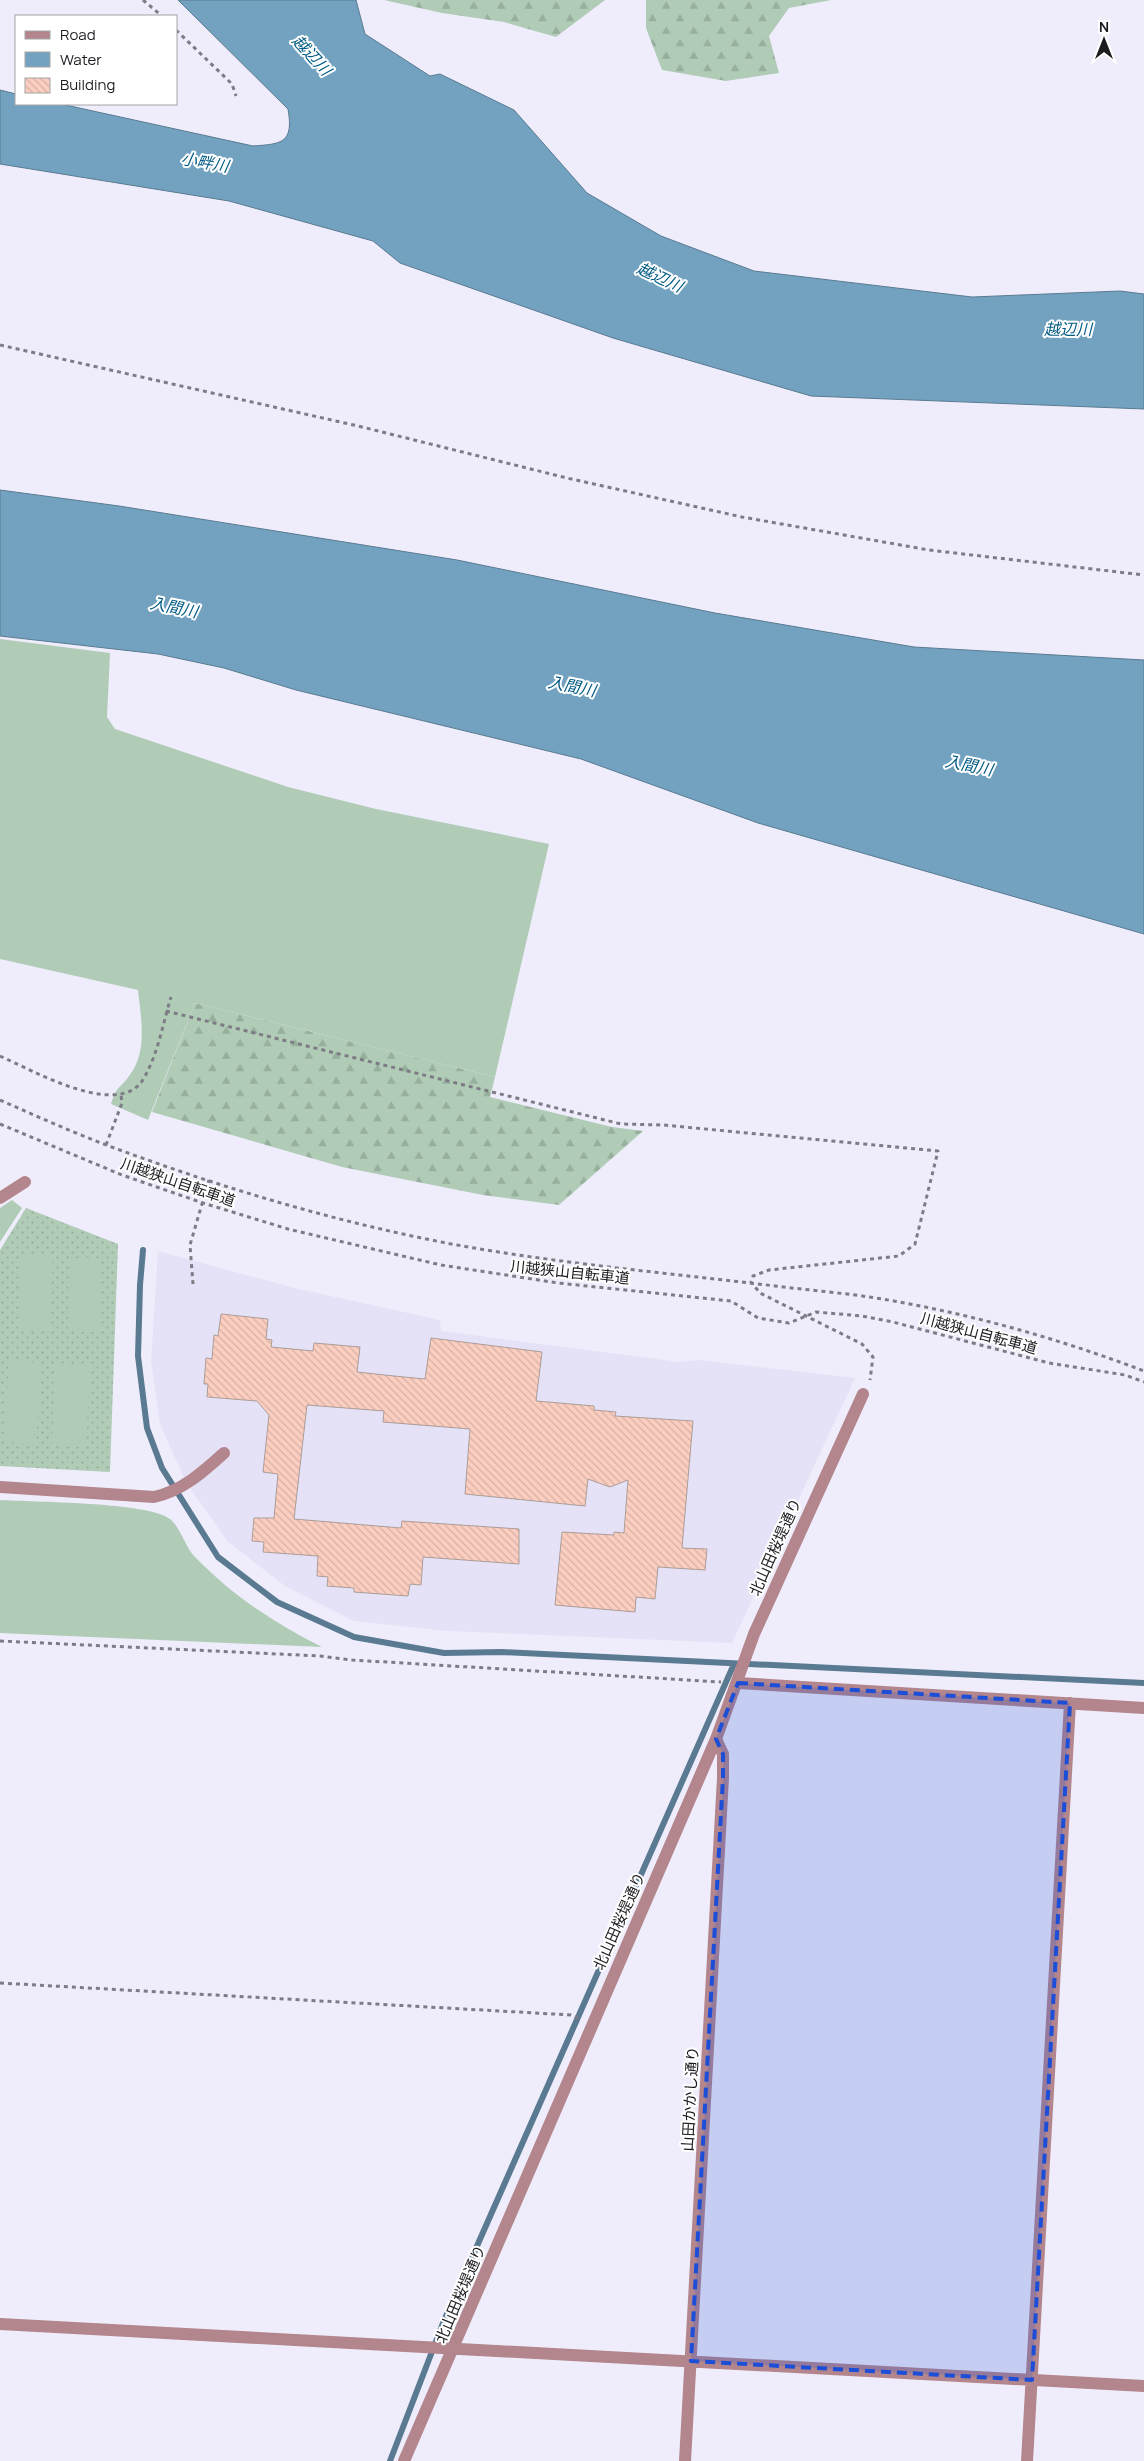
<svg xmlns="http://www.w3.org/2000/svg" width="1144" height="2461" viewBox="0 0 1144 2461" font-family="Manrope,'Noto Sans JP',sans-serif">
<defs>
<pattern id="grass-dots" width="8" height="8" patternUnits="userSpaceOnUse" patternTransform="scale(1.25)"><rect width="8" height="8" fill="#b0ccb7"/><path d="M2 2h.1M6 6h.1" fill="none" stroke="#97af9d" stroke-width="1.8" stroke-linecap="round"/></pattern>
<pattern id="forest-firs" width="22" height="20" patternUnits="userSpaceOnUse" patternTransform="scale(1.25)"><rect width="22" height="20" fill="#b0ccb7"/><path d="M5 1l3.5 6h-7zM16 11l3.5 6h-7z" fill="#97af9d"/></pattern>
<pattern id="building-back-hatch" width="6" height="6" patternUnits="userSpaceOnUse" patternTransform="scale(1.25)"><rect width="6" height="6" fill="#fbcec0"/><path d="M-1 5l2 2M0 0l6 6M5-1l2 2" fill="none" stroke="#d7b0a5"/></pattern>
</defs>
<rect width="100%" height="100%" fill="#efedfb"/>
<!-- built -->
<path fill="#e5e1f6" d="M158 1251 294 1288 440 1320 441 1331 679 1362 698 1360 855 1378 732 1643 448 1631 354 1621 285 1586 227 1541 186 1482 160 1424 151 1361Z"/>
<!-- grass -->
<path fill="url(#grass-dots)" d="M26 1208 118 1244 110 1472 0 1466V1250Z"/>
<!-- forest -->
<path fill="url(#forest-firs)" d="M384 0H605L556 37 504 22 442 13Z
M646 0H831L789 8 769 36 779 73 726 81 662 70 646 28Z
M195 1003 495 1077 490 1097 612 1127 643 1131 559 1205 483 1195 342 1167 152 1112Z"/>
<!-- pitch -->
<path fill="#b0ccb7" d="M0 639 110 653 107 717 115 729 288 787 376 809 549 844 495 1077 195 1003 148 1120 111 1104C117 1085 119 1090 129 1076 148 1052 141 1018 138 990L0 959Z
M12 1200 22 1208 0 1242V1208Z
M21 1255 53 1257 50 1331 18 1330Z
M69 1258H101L99 1332 68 1331Z
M9 1361 41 1363 36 1444 4 1442Z
M55 1365 90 1366 86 1447 52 1446Z
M0 1500C32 1502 149 1502 170 1519 181 1528 185 1547 195 1557 233 1596 274 1623 322 1647L0 1633Z"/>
<!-- water -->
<path fill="#73a2c1" stroke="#597a91" d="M178 0H356L365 34 430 76 440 74 514 110 587 193 661 236 754 271 972 297 1120 291 1144 294V409L811 396 613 338 400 263 373 241 229 201 0 164V90L16 94V104H61L253 146C282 144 294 143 288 109Z
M0 490 119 506 457 560 715 613 914 647 1144 660V934L758 823 581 759 296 690 224 668 158 654 0 636Z"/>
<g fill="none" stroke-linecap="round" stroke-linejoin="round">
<!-- stream -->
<path stroke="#597a91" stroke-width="6" d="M143 1250 140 1285 138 1356 147 1428 162 1468 218 1557 277 1602 354 1637 444 1653 502 1652 1144 1683
M390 2461 443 2323 734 1664"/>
</g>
<!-- building -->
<path fill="url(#building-back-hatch)" stroke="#ac9d98" d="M221 1314 268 1319 266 1339 272 1340 271 1347 313 1351 314 1343 360 1347 357 1372 394 1376 425 1379 431 1338 542 1352 536 1401 594 1406V1410L616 1412 615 1416 693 1421 682 1548 707 1549 705 1570 658 1567 655 1599 636 1597 635 1612 555 1605 562 1532 614 1535V1532L624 1533 628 1480 610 1487 588 1479 585 1506 465 1494 470 1429 383 1422 384 1411 307 1405 294 1519 401 1528 402 1521 519 1529V1564L423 1557 421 1585 410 1584 408 1596 354 1592V1588L327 1586 328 1577 317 1576 318 1556 263 1552 264 1542 252 1541 254 1518H274L278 1474 263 1472 269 1415 257 1401 207 1397 208 1384H204L206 1358 212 1359 214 1335 218 1336Z"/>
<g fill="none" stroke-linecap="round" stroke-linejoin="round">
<!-- path -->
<path stroke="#7d7c85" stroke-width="3" stroke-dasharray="4 4" stroke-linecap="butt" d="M143 0 162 16
M176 30 232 84 236 96
M0 345 358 426 567 478 742 517 929 550 1144 575
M166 1011 621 1124 663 1125 938 1151 915 1244 899 1256 769 1270 753 1276 751 1282 760 1293 862 1344 873 1357 870 1380
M0 1056C32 1070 120 1121 144 1078 158 1054 163 1023 171 997
M0 1100C36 1116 72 1132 109 1146 222 1188 339 1223 457 1245 562 1264 669 1273 775 1286 816 1291 858 1294 899 1302 982 1317 1065 1341 1144 1371
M0 1124 122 1175 203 1203 288 1229 441 1265 558 1283 731 1301 758 1318 789 1323 816 1312 862 1316 893 1322 1049 1363 1125 1375 1144 1382
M106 1145 122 1103 121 1095
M193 1284 190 1245 209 1180
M0 1641 320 1656 352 1660 721 1682
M0 1983 571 2015 578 2018"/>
<!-- minor -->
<path stroke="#b3858c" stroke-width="12" d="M0 1198 25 1182
M0 1487 154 1497C182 1491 203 1472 224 1453
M738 1683 1144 1708
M0 2324 1144 2386
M404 2461 716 1739 754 1634 863 1394
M685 2461 723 1778V1754L716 1739
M1027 2461 1070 1703"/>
</g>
<!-- marked area -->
<path fill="#1d4ed8" fill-opacity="0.2" stroke="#1d4ed8" stroke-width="4" stroke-dasharray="10 6" stroke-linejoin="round" d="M738 1683 1070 1703 1032 2380 691 2361 723 1778V1754L716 1739Z"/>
<g text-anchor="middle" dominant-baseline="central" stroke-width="4" stroke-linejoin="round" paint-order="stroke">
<!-- street labels -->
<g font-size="15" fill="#1c1b20" stroke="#fff">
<text transform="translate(178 1182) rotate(19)">川越狭山自転車道</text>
<text transform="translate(570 1272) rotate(6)">川越狭山自転車道</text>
<text transform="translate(979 1333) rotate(15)">川越狭山自転車道</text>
<text transform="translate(775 1547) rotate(-66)">北山田桜堤通り</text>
<text transform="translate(619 1921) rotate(-66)">北山田桜堤通り</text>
<text transform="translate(690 2099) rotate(-87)">山田かかし通り</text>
<text transform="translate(460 2294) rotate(-67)">北山田桜堤通り</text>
</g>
<!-- water labels -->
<g font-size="16" font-style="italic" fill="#035c85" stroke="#fff">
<text transform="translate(312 55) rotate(47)">越辺川</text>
<text transform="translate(205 162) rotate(10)">小畔川</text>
<text transform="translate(660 277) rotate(25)">越辺川</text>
<text x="1068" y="329">越辺川</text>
<text transform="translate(174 607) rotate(11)">入間川</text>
<text transform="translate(572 686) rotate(11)">入間川</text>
<text transform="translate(969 765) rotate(11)">入間川</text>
</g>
</g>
<!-- legend -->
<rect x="15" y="15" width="162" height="90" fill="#ffffff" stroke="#a4a4a6"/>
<rect x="25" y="31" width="25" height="8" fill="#b3858c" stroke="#a4a4a6"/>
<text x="60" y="40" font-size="15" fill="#1c1b20">Road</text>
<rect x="25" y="52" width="25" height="15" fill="#73a2c1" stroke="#a4a4a6"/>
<text x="60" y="65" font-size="15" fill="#1c1b20">Water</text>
<rect x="25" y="78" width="25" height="15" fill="url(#building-back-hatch)" stroke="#a4a4a6"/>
<text x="60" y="90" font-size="15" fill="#1c1b20">Building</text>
<!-- north arrow -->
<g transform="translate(1104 40)" stroke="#ffffff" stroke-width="4" paint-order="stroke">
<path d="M0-4L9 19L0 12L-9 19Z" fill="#1c1b20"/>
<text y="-8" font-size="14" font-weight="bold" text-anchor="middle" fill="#1c1b20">N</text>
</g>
</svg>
